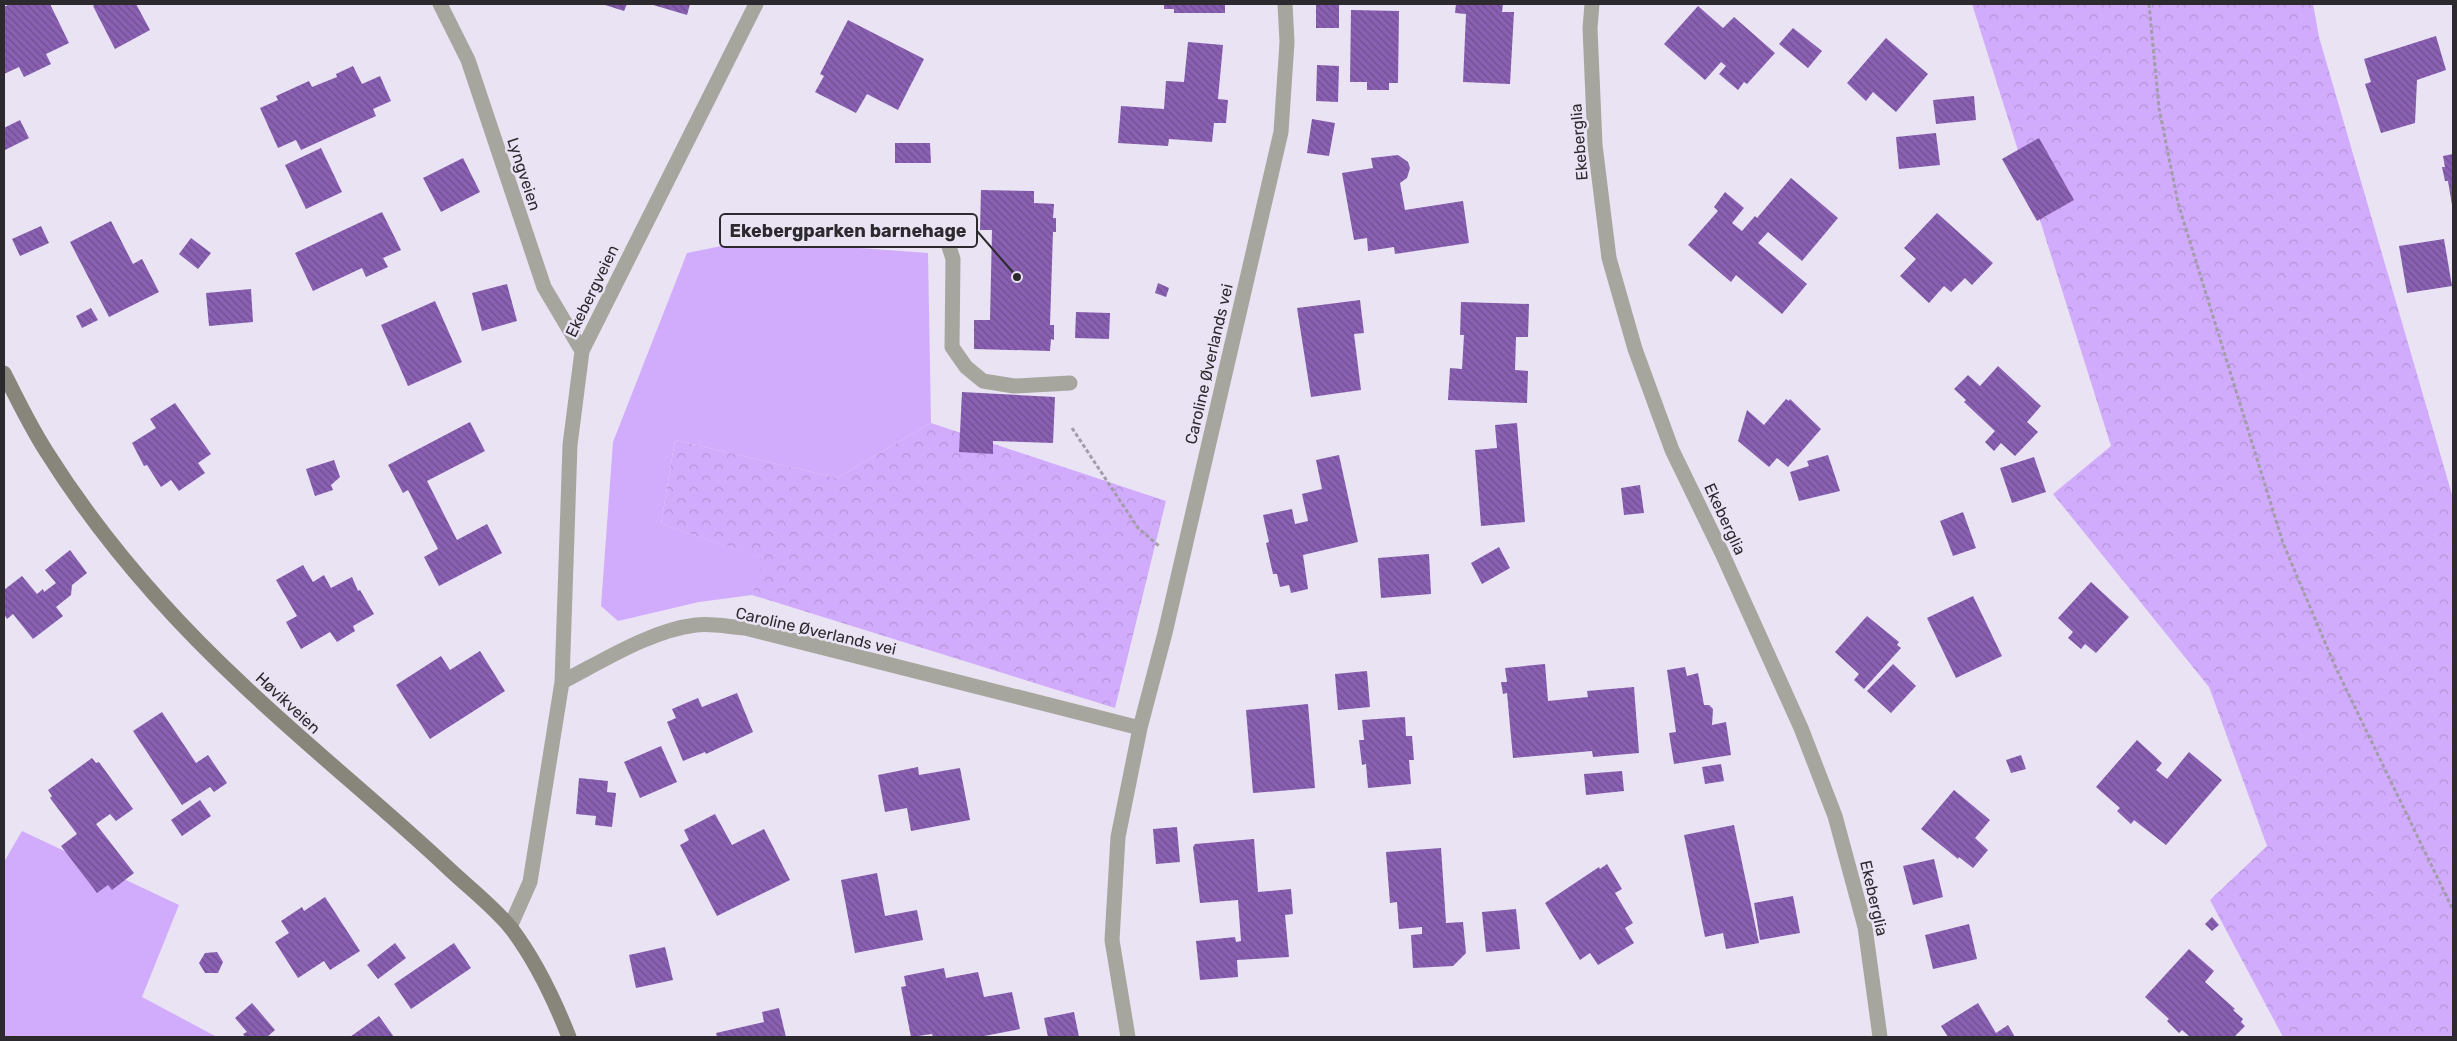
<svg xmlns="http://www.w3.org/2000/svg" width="2457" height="1041" viewBox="0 0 2457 1041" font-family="Rubik,sans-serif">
<defs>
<pattern id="forest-crowns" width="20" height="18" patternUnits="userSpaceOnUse" patternTransform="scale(1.25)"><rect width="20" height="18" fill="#d2acfc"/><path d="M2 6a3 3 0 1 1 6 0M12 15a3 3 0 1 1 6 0" fill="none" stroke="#b494d8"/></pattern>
<pattern id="building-back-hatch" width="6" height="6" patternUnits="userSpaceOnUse" patternTransform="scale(1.25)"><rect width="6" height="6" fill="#8960b2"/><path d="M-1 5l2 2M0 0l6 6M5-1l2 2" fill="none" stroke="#704f91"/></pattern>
</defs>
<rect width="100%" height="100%" fill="#eae3f4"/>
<!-- grass -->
<path fill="#d2acfc" d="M751 240 928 253 931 423 837 478 675 440 661 524 764 558 752 595 699 602 618 621 601 606 613 442 687 253Z
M22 831 179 905 142 997 217 1037H4V862Z"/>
<!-- forest -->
<path fill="url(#forest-crowns)" d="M1972 4H2313L2319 37 2453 498V1037H2283L2210 900 2267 846 2209 687 2053 494 2111 446Z
M931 423 1166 501 1115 708 752 595 763 558 661 524 675 440 837 478Z"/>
<!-- building -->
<path fill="url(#building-back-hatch)" d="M10 4H50L69 43 46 54 51 64 24 77 19 67 4 74V7Z
M96 4H136L150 30 115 49 93 6Z
M602 4H627L624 11Z
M650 4H690L687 15Z
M1164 4H1225V13H1174V9H1164Z
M1316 4H1339V28H1316Z
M1456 4H1503L1502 12H1514L1510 84 1463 82 1466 14 1455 13Z
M1698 6 1723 28 1734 17 1775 53 1747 84 1744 82 1738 90 1719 74 1726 66 1721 62 1705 80 1664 44Z
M1351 10 1399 11 1398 83H1389V90H1367V82H1350Z
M848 20 924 59 898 110 867 94 856 113 815 92 824 76 820 74Z
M1793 28 1822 51 1808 68 1779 44Z
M2436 36 2446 70 2417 80 2415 123 2381 133 2365 84 2371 82 2364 59Z
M1886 38 1928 74 1896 112 1873 92 1866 101 1847 83Z
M1188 42 1223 45 1218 99 1228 100 1226 123H1214L1212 142 1169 139 1168 146 1118 143 1121 106 1164 109 1166 81 1184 82Z
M1317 65 1339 66 1338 102 1316 101Z
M353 66 362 84 380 76 391 101 373 109 376 116 301 150 296 140 278 148 260 108 278 100 276 96 309 81 312 87 337 77 336 74Z
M1974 96 1976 120 1936 124 1933 100Z
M1312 119 1335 123 1329 156 1307 153Z
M20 120 29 138 5 150 4 128Z
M1936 133 1940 165 1899 169 1896 137Z
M2039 138 2074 200 2037 221 2002 159Z
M895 143H930L931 163H895Z
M321 148 342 192 306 209 285 165Z
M2453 154V205H2452L2448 181H2445L2442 167H2445L2443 156Z
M1398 155 1408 162 1410 168 1407 178 1400 183 1405 210 1463 201 1469 243 1395 254 1394 247 1368 251 1367 238 1354 240 1342 173 1373 168 1371 158Z
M463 158 480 192 441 212 423 178Z
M1791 178 1838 218 1802 261 1768 232 1758 243 1807 284 1782 314 1736 275 1731 282 1688 245 1718 211 1714 207 1725 192 1744 208 1732 223 1742 231 1755 216 1757 218Z
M981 190 1034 191V203L1054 204 1053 218H1056V232H1053L1050 325H1054V340L1051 339 1050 351 974 349V320H990L992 230H980Z
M382 212 401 250 383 258 388 267 366 277 362 268 313 291 295 253Z
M1937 213 1993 263 1972 285 1965 278 1951 292 1944 286 1929 303 1900 276 1916 259 1904 248Z
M111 221 133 264 142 259 159 292 109 317 70 242Z
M41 226 49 243 20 256 12 239Z
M191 238 211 253 198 269 179 254Z
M2444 239 2452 286 2407 293 2399 246Z
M1158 283 1169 288 1166 297 1155 293Z
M507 284 517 321 482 331 472 293Z
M251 289 253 322 209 326 206 293Z
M1360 300 1364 333 1354 334 1361 390 1311 397 1297 308Z
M435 301 462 362 408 386 381 325Z
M1461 302 1529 304 1528 337H1516L1515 370 1528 371 1527 403 1448 400 1450 368 1462 369 1464 335H1460Z
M91 308 98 320 82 328 76 316Z
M1076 312 1110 313 1109 339 1075 338Z
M1998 366 2041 406 2027 422 2038 432 2015 456 2001 443 1994 451 1985 442 1995 431 1964 402 1966 400 1954 389 1968 375 1980 386Z
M962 392 1055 397 1053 443 993 441V454L959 452Z
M1786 399 1789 401 1790 399 1821 429 1788 467 1777 458 1769 467 1738 441 1747 410 1764 425Z
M175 403 211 454 198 463 205 473 179 491 171 480 161 487 147 465 144 466 132 443 156 428 150 419Z
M470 422 485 451 427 481 457 540 487 524 502 553 439 586 424 557 438 549 408 490 403 493 388 465Z
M1517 423 1525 522 1481 526 1475 450 1497 448 1495 425Z
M1339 455 1358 542 1303 555 1308 589 1291 593 1289 585 1280 587 1277 574H1273L1266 543 1269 542 1263 515 1292 509 1295 524 1308 521 1302 494 1322 489 1316 460Z
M1828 455 1840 491 1799 501 1790 472 1809 466 1807 461Z
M2034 457 2046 492 2012 503 2000 468Z
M334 460 340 477 331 485 333 490 315 496 306 469Z
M1640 485 1644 513 1624 515 1621 488Z
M1963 512 1976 548 1953 556 1940 521Z
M1499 547 1510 568 1482 584 1471 563Z
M70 550 87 573 72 585 71 595 56 607 63 616 33 639 13 614 7 619 4 614V590L22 576 37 594 43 589 44 592 56 583 45 570Z
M1429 554 1431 594 1381 598 1378 558Z
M303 565 313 582 324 575 331 588 352 577 358 591 360 590 374 614 353 626 355 631 337 642 330 632 301 649 286 622 297 616 276 580Z
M2091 582 2129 617 2096 653 2085 644 2081 649 2068 638 2073 632 2058 618Z
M1973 596 2002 656 1956 678 1927 618Z
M1867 616 1899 642 1897 645 1901 648 1864 689 1854 680 1859 674 1835 652Z
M480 651 505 691 430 739 396 685 441 656 450 670Z
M1545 664 1548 701 1588 697 1587 691 1634 687 1639 753 1593 757 1592 751 1513 758 1507 693 1503 694 1501 682H1507L1505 668Z
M1893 664 1916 686 1891 713 1867 691Z
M1685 667 1687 676 1698 673 1704 705H1709L1713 709 1712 725 1726 722 1731 755 1674 764 1669 733 1676 732 1667 670Z
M1367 671 1370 707 1338 710 1335 674Z
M737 693 753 732 706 754 705 752 683 761 667 722 676 718 672 709 698 698 702 707Z
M1308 704 1315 788 1253 793 1246 710Z
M162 712 196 763 208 755 227 783 214 792 210 787 182 805 133 731Z
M1405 717 1406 736H1412L1414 760H1409L1411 784 1368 788 1366 764 1362 765 1359 740H1364L1362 720Z
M2137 740 2162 763 2156 770 2167 779 2189 752 2222 780 2166 845 2134 820 2131 824 2117 811 2120 808 2096 787Z
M661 746 677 782 640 798 624 762Z
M2021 755 2026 769 2011 773 2006 760Z
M92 758 96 763 99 762 133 809 116 821 110 814 96 824 134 873 112 890 108 885 97 893 61 846 77 834 50 798 52 796 48 790Z
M1721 764 1724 781 1705 784 1702 767Z
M918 767 919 775 960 768 970 820 911 831 907 808 885 812 878 775Z
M1622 771 1624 791 1586 795 1584 774Z
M579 778 608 781 607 792 616 793 612 827 595 825 596 816 576 814Z
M1954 790 1990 820 1975 838 1988 850 1973 868 1959 857 1958 859 1921 829Z
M200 800 211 816 182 836 171 820Z
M715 814 732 845 764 829 790 880 717 916 680 845 689 840 684 830Z
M1734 825 1759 943 1726 949 1723 933 1705 937 1684 835Z
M1177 827 1180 862 1156 864 1153 829Z
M1254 839 1258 892 1291 889 1293 914 1285 915 1289 957 1237 960 1238 977 1200 980 1196 941 1235 937 1236 942 1241 941 1238 900 1200 903 1193 847 1195 844Z
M1441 848 1446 923 1463 922 1466 953 1453 966 1413 968 1411 935 1422 934V927L1399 929 1397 902 1390 903 1386 852Z
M1934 859 1943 897 1913 905 1903 866Z
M1607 864 1622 889 1615 893 1633 923 1625 928 1634 943 1598 965 1590 953 1580 960 1545 903 1599 867 1600 869Z
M877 873 885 916 917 910 923 940 855 953 841 880Z
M1793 896 1800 933 1760 940 1754 903Z
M325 897 360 951 330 970 324 961 298 978 275 942 289 933 281 921 302 907 304 911Z
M1516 909 1520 949 1486 952 1482 912Z
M2212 917 2219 925 2212 931 2205 924Z
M1969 924 1977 959 1933 969 1925 935Z
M395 943 406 958 378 979 367 965Z
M454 943 471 968 411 1009 394 984Z
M665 947 673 980 636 988 629 955Z
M2189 949 2214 971 2205 982 2235 1009 2233 1010 2243 1019 2241 1022 2245 1026 2234 1037H2190L2182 1030 2179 1033 2167 1021 2169 1019 2145 997Z
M217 952 223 962 218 973H205L199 963 205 953Z
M944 968 946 978 978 972 984 997 1012 992 1020 1029 979 1037H933L932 1034 911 1037 901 987 906 986 904 976Z
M252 1003 275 1030 267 1037H245L243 1034 247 1032 235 1018Z
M1978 1003 1996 1033 2008 1025 2015 1037H1948L1941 1026Z
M779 1008 786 1037H717L716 1033 764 1022 762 1012Z
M1074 1012 1079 1037H1048L1044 1018Z
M379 1016 394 1037H350Z"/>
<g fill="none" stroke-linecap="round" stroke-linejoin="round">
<!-- path -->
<path stroke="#a39daa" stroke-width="3" stroke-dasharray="4 2.5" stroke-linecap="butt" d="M2149 4 2159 108 2178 203 2283 543 2335 666 2453 910
M1072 428 1138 528 1159 546"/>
<!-- lane -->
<path stroke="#a7a69e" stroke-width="15" d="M943 228 953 259 952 347 966 367 983 381 1014 386 1070 383"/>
<!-- street -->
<path stroke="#a7a69e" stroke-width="15" d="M440 4 468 60 544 287 582 351
M1592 4 1590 28 1595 145 1609 258 1635 349 1672 450 1722 553 1801 728 1835 816 1865 927 1880 1037
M562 682 570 445 582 351 756 4
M1140 728 1165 633 1281 132 1287 42 1285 4
M510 927 530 882 562 682C601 662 651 630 696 625 711 623 730 627 745 628L1140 728 1118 837 1112 940 1128 1037"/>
<!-- secondary -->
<path stroke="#88867b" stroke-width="15" d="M4 373C17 399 30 426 46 451 100 537 168 615 242 684 308 747 380 804 447 867 468 887 493 906 511 928 536 961 554 999 569 1037"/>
</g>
<g text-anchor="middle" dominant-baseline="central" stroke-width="5" stroke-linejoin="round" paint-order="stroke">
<!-- street labels -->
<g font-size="16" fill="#2c292f" stroke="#eae3f4">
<text transform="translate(1579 142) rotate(-95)">Ekeberglia</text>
<text transform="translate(524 174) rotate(72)">Lyngveien</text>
<text transform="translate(592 291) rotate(-64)">Ekebergveien</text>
<text transform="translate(1209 364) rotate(-77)">Caroline Øverlands vei</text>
<text transform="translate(1725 519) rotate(65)">Ekeberglia</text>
<text transform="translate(816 631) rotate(13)">Caroline Øverlands vei</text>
<text transform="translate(288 703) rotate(43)">Høvikveien</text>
<text transform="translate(1874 898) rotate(77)">Ekeberglia</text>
</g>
</g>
<!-- callouts -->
<path fill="none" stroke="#2c292f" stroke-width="2" d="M1017 277L977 231"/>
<circle fill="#2c292f" stroke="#eae3f4" stroke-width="2" cx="1017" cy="277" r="5"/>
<rect fill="#eae3f4" stroke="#2c292f" stroke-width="2" x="720" y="214" width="257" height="33" rx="5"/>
<g font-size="18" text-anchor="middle" font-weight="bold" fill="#2c292f">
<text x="848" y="237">Ekebergparken barnehage</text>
</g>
<!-- border -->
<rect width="2457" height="1041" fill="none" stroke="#2c292f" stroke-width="10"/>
</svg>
